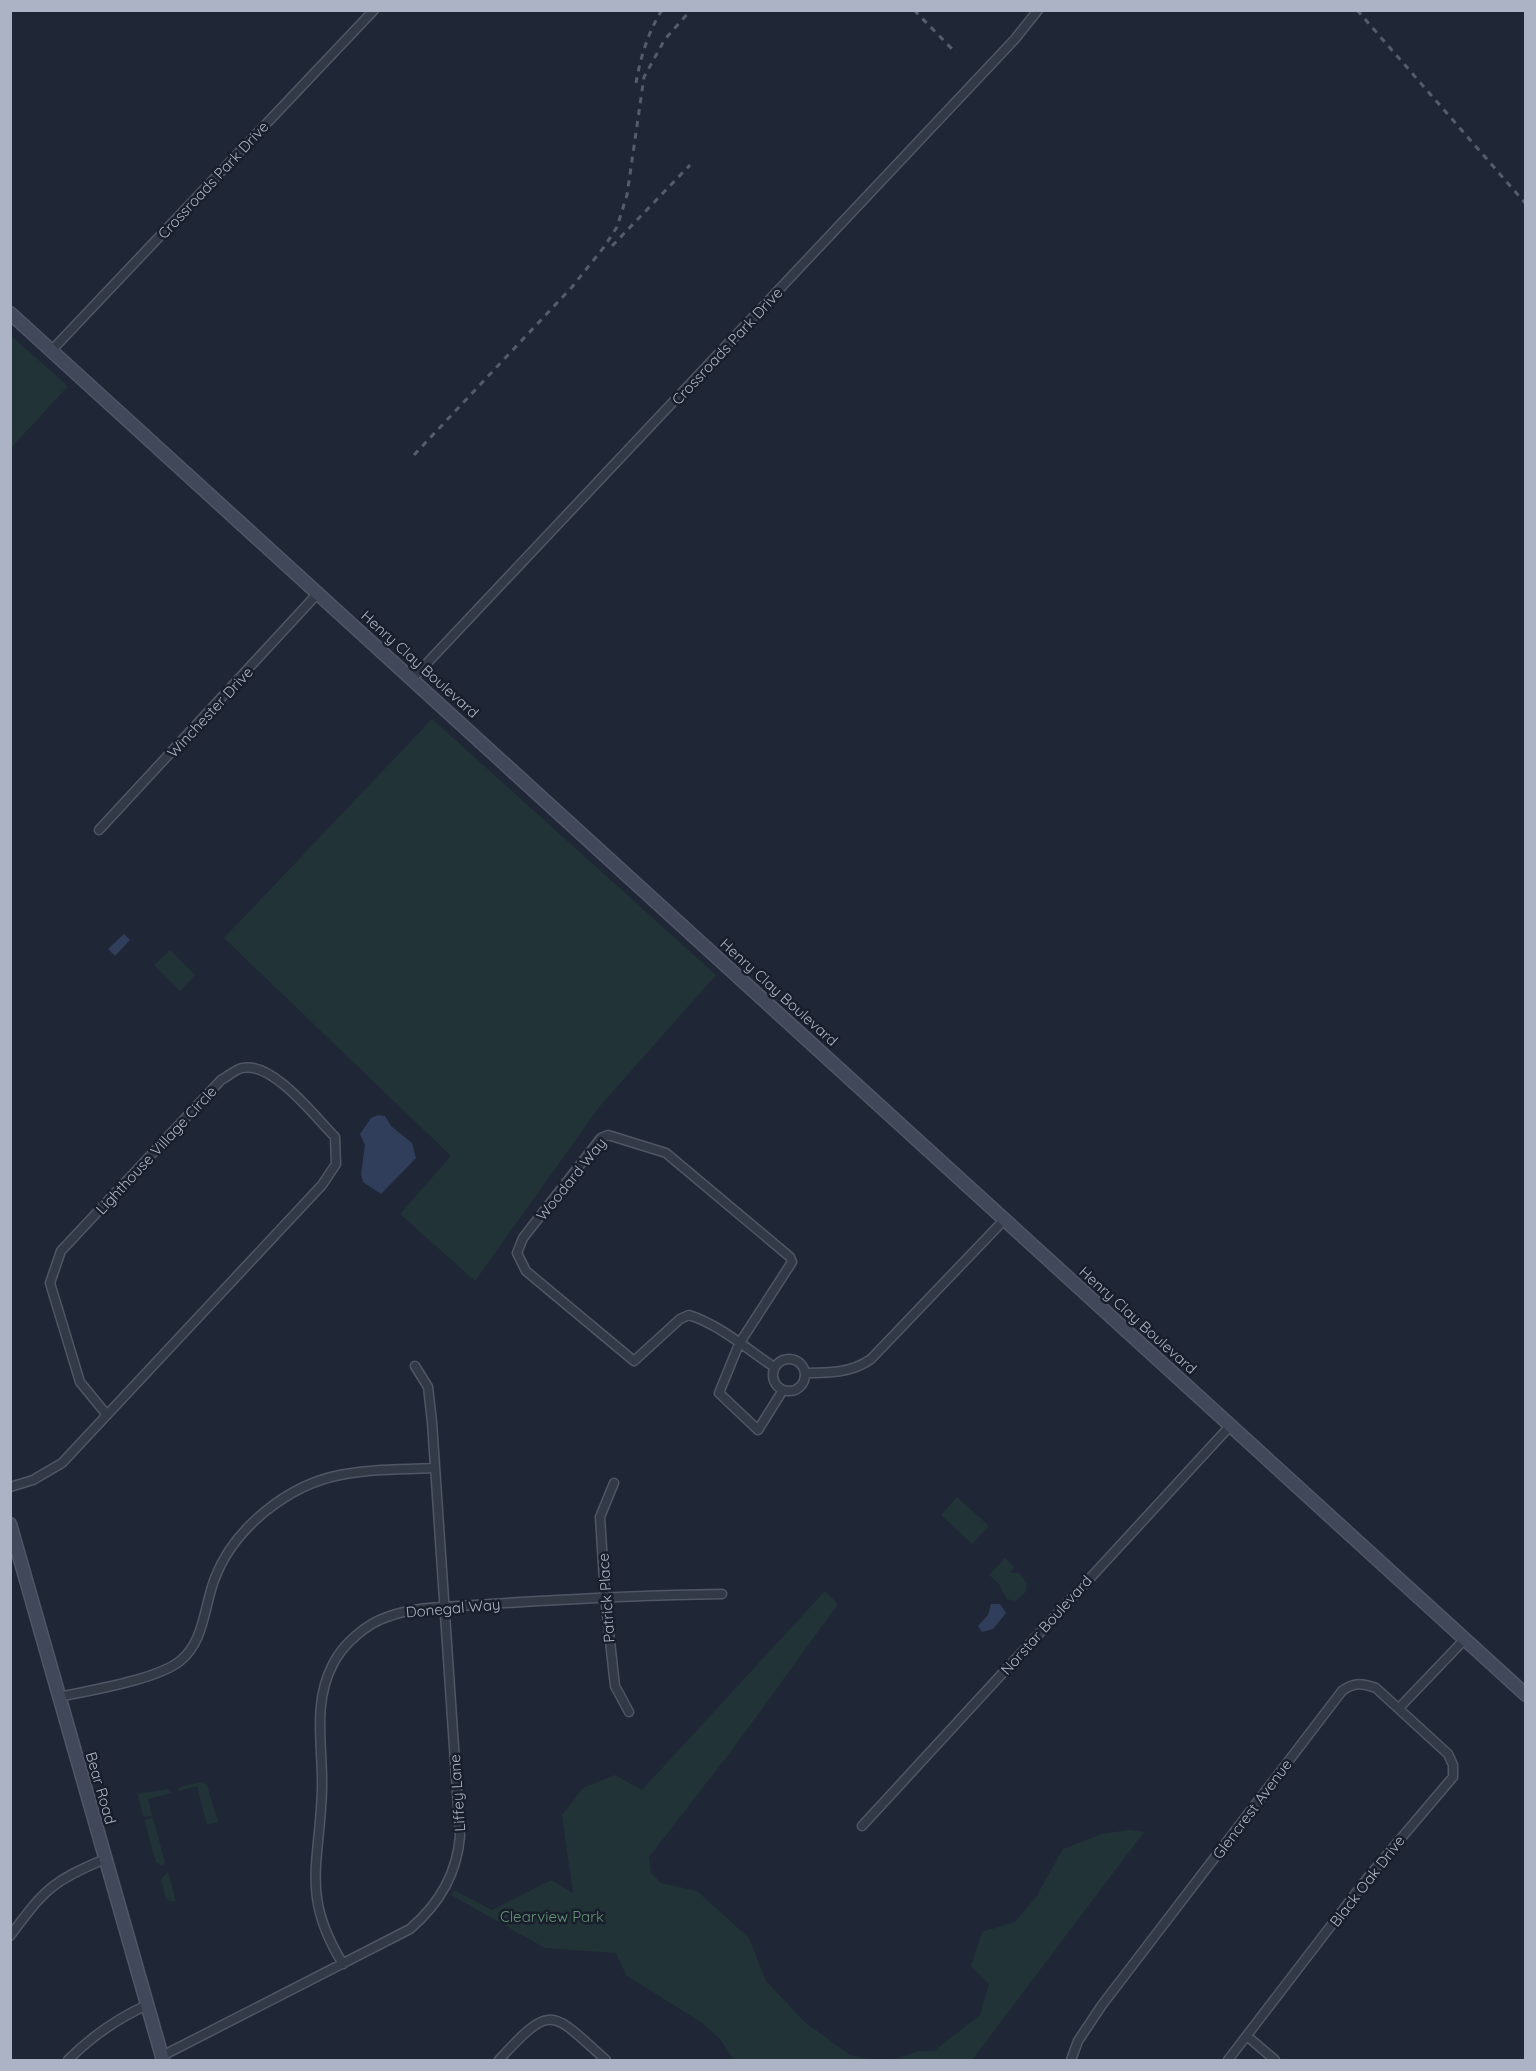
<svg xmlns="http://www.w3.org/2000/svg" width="1536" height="2071" viewBox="0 0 1536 2071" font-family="Quicksand,sans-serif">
<rect width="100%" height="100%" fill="#1f2736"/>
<!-- green -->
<path fill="#213337" d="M11 336 68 386 11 448Z
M432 719 716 975 600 1106 475 1281 400 1214 451 1156 224 938Z
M170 950 195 975 180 991 154 965Z
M957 1497 989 1526 972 1544 941 1515Z
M1005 1558 1014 1567 1010 1573H1019L1027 1583 1026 1592 1015 1601 1007 1599 999 1584 989 1575Z
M825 1591 838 1604 732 1750 649 1857 651 1873 661 1883 697 1891 749 1938 766 1981 806 2023 850 2055 873 2060H734L720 2039 702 2023 626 1975 616 1953 545 1948 451 1895 454 1890 492 1910 551 1880 573 1893 562 1815 583 1788 615 1775 642 1790Z
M202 1782 207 1785 218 1822 207 1825 197 1786 178 1791 180 1787Z
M167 1789 172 1793 148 1799 152 1816 143 1817 138 1794Z
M153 1818 165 1862 162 1866 156 1862 144 1820Z
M1129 1830 1144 1832 972 2060H892L919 2051H934L980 2015 989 1984 971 1966 982 1932 1015 1922 1036 1897 1063 1849 1102 1834Z
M168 1872 176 1901 172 1902 166 1899 161 1879Z"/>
<!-- water -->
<path fill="#303e5c" d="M124 934 130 940 115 956 108 949Z
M378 1115 385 1116 391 1126 412 1143 416 1158 381 1194 363 1182 361 1174 365 1145 360 1134 371 1118Z
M991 1604H1000L1006 1613 993 1629 982 1632 978 1626 988 1615Z"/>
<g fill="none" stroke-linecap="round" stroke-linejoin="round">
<!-- street casing -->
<g stroke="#505665" stroke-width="11">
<path id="street" d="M52 350 374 10
M413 678 1015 39 1038 10
M99 830 319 592
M773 1375a16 16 0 1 1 32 0a16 16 0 1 1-32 0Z
M774 1367C747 1349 720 1325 689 1315L680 1319 634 1361 526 1271 517 1253 523 1238 601 1138 608 1135 666 1153 790 1257 792 1262 739 1344 719 1393 758 1430 783 1390
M805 1373C828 1373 852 1373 871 1359L1005 1219
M614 1483 600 1517 605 1596 615 1686 629 1712
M10 1487 33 1480 62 1463 322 1185 336 1164 335 1137C316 1118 273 1061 242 1068 235 1070 228 1076 221 1080L61 1251 50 1283 80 1382 107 1415
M59 1697C91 1690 156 1680 180 1661 205 1641 204 1605 215 1578 234 1528 288 1485 340 1475 372 1469 403 1469 435 1468
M1399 1708 1465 1639
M862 1826 1231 1425
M10 1936C44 1890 52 1881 105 1859
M343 1964C300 1895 320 1863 322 1789 323 1745 312 1704 333 1664 343 1644 366 1624 387 1617 419 1605 457 1607 490 1604 568 1599 645 1595 722 1594
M1247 2036 1275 2060
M162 2056 410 1929C438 1905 457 1874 460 1836L432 1422 428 1387 415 1366
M68 2060C92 2036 116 2019 147 2005
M499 2060C552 2002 551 2011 606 2060
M1071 2060 1078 2041 1102 2005 1342 1691C1354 1682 1362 1683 1376 1688L1448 1754 1453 1765V1777L1369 1876 1228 2060"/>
</g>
<!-- secondary casing -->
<g stroke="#505665" stroke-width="15">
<path id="secondary" d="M10 313 1526 1695
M10 1524 163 2060"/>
</g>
<!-- street -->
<use href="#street" stroke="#323947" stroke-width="8"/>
<!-- secondary -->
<use href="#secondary" stroke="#40485a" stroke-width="12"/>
<!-- rail -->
<path stroke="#545c6e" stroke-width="3" stroke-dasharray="6 6" stroke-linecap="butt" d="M914 10 956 53
M1357 10 1526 204
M636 83C640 59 648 32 662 10
M612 246 690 165
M414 455 572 287 604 247 617 227 627 195 644 77 665 39 691 10"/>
</g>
<g text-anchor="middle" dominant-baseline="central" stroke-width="5" stroke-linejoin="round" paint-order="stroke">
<!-- street labels -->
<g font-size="15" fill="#acb3c4" stroke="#181e2b">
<text transform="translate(213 180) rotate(-47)">Crossroads Park Drive</text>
<text transform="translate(727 346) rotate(-47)">Crossroads Park Drive</text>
<text transform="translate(420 664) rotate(42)">Henry Clay Boulevard</text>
<text transform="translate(210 712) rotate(-47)">Winchester Drive</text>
<text transform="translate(779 992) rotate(42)">Henry Clay Boulevard</text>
<text transform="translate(156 1150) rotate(-47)">Lighthouse Village Circle</text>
<text transform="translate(571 1179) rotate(-51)">Woodard Way</text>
<text transform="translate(1138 1320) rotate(42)">Henry Clay Boulevard</text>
<text transform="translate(606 1598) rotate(-94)">Patrick Place</text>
<text transform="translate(453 1608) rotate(-5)">Donegal Way</text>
<text transform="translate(1046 1625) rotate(-48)">Norstar Boulevard</text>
<text transform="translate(101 1788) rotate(74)">Bear Road</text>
<text transform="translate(457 1793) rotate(-94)">Liffey Lane</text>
<text transform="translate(1252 1809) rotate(-53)">Glencrest Avenue</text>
<text transform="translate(1367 1881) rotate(-52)">Black Oak Drive</text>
</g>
<!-- park labels -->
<g font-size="15" fill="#649473" stroke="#181e2b">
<text x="552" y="1916">Clearview Park</text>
</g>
</g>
<!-- border -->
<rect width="1536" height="2071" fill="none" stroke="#acb3c4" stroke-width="24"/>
</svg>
